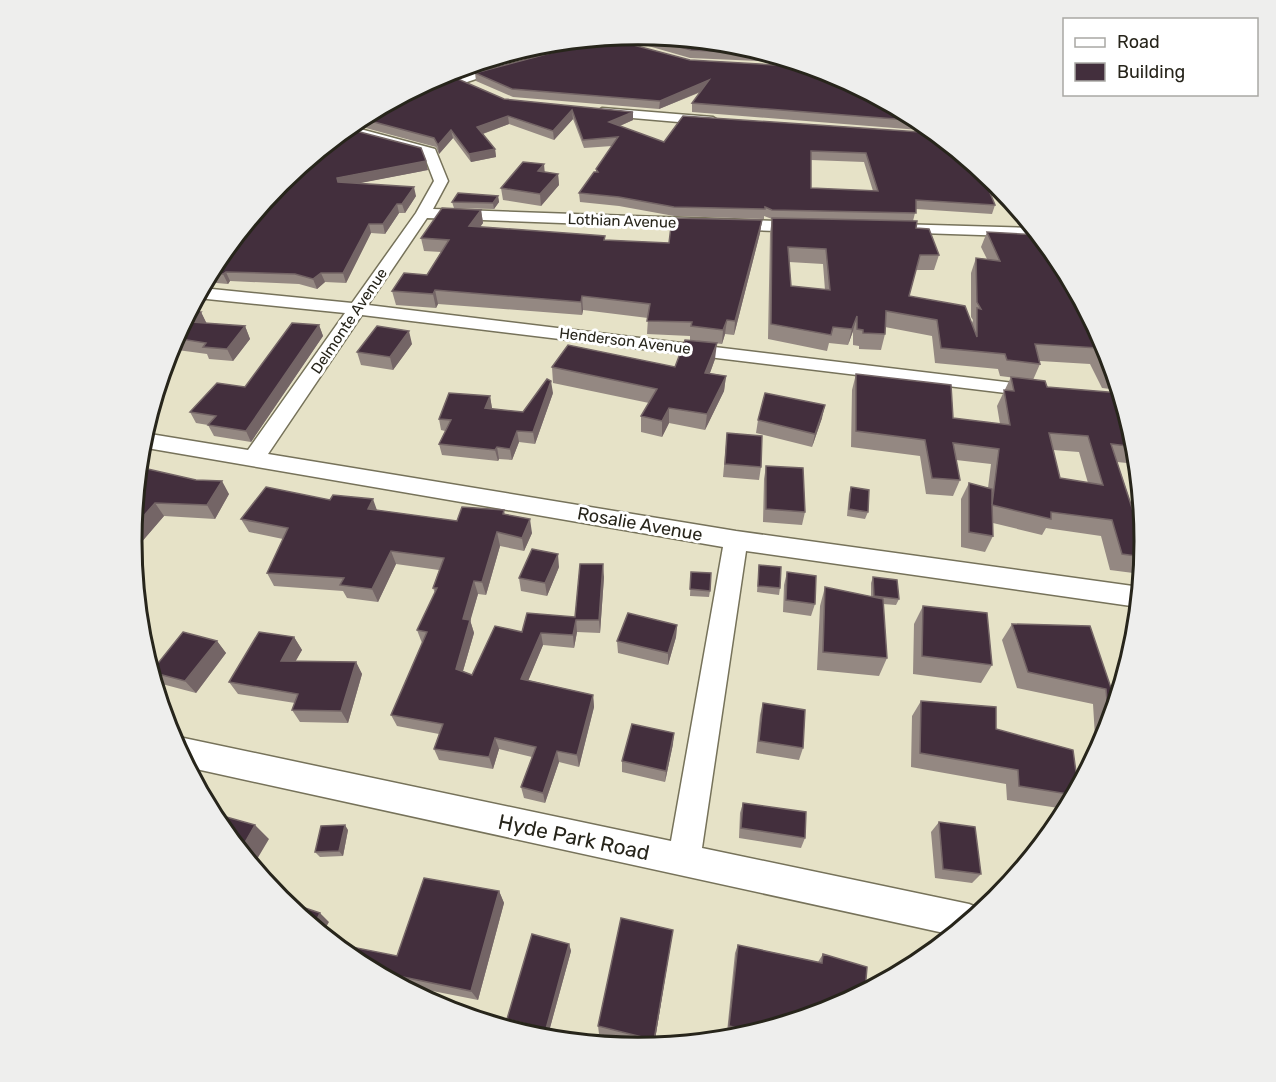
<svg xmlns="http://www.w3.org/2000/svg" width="1276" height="1082" viewBox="0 0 1276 1082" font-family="Rubik,sans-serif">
<rect width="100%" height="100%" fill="#e6e2c7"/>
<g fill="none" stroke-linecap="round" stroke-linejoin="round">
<!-- minor casing -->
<g stroke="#76725a" stroke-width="3">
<path id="minor" d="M625 36 624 38 583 50 578 47 602 38Z
M505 63 509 64V68L458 85 452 81Z
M602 108 713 117 719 121 713 125 598 115 596 112Z
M349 126 435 149 448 181 433 209 804 222 812 227 804 232 427 218 368 305 1046 387 1049 391 1046 395 1039 397 362 315 268 454 736 531 1140 587 1138 607 746 551 702 848 969 904 981 909 982 911 953 935 187 767 173 740 179 737 671 841 723 547 141 447 144 433 248 450 345 313 197 298 202 288 352 303 416 213 434 181 424 155 342 132Z
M896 224 1033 228 1041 237 890 232 888 229 890 226Z"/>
</g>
<!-- minor -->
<use href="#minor" fill="#fff" fill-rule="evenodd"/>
</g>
<!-- wall -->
<path fill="#948882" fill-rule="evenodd" d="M638 34 737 44 800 63 690 58 624 39V36Z
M583 40 459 75 450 71 540 44Z
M690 60 920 120 932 131 692 112V103L701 92 659 109 513 97 476 81 475 73Z
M444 73 504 99 633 120 620 126 664 142 935 133 995 205 992 214 916 209 913 221 916 228 939 255 934 270H916L909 296 972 323 973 320 971 317V273L976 258 987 259 981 247 987 232 1106 347 1119 390 1102 388 1090 364 1040 361V364L1033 380 1000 376 998 369 935 363 932 336 885 327V334L881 350 859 349V346L853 345V331L848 345 829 343 827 351 768 339 770 233 772 219 764 216V219L674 216 619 206 580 202 579 193 596 172V169L612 146 584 148 573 119 554 140 509 124 483 134 495 149 496 157 471 162 453 138 439 154 436 147 351 124 357 120ZM811 160 864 162 873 191 811 188ZM789 262 823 264 825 290 791 286Z
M428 170 359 183 416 196 405 213H399L385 234 371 233 346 283 325 282 317 289 299 284 230 281 228 284 205 282 217 259 280 183Z
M544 172 558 174 559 185 541 206 503 200 501 188Z
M498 196 499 202 494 209 454 208 452 202Z
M481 210 483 223 480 227 605 236V240L669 243 762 220 760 233 734 335 725 334 722 344 690 340V336L647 334 648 318 583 310 582 315 438 304 436 308 396 305 392 291 427 275 441 252 424 251 421 238Z
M190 311 201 312 206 323 245 326 250 339 233 361 209 359 207 354 170 349Z
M319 325 323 336 251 442 214 436 208 425 196 423 190 412 245 387Z
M412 344 393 370 361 365 357 352Z
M715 359 710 373 726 376 724 391 705 430 669 423 662 437 641 432V416L649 403 553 383 552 367H675Z
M856 374 953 418 1000 424 997 406 1011 377 1047 387 1119 393 1120 392 1135 443 1137 464 1117 462 1144 541 1141 574 1110 570 1101 536 1046 528 1042 535 993 523V536L985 552 961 547V499L969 483 988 488 991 464 956 460 960 480 953 496 926 494 920 456 851 447 852 390ZM1053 450 1079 452 1088 483 1060 478Z
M553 393 535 444 519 442 512 460 499 459 498 461 442 455 439 444 445 431 441 430 439 419 490 396 492 409 523 412Z
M822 418 812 447 756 433 758 420Z
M727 433 761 467 759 480 723 477Z
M766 466 805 512 802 525 763 522 764 479Z
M139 467 229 494 215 519 164 516 133 552 132 541Z
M851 487 868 512 865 519 847 516 849 494Z
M330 500 377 510 457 521 504 510 505 515 532 533 524 551 500 546 486 595 478 594 470 620 474 633 463 671 472 675 522 632 575 617 604 577 600 633 577 632 574 648 543 645 528 680 593 695 594 707 579 767 559 762 545 803 524 798 521 787 532 757 499 749 493 769 439 760 434 749 439 734 397 726 391 715 422 643 417 630 435 593 433 588 439 570 396 564 378 602 347 598 343 591 274 586 267 573 283 539 249 532 241 519Z
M759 565 780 588 779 595 757 592Z
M559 567 547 596 521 591 519 578Z
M691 572 710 591 709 597 690 596Z
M787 572 815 604 811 616 783 612 784 585Z
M873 577 899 599 896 605 883 604 887 658 879 676 817 670 820 606 825 587 871 597V583Z
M923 606 992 665 981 683 913 674 914 624Z
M1012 624 1111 688 1120 689 1106 735 1096 753 1093 704 1017 688 1002 640Z
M677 625 676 637 668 665 618 653 617 641Z
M294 637 302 650 295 661 356 662 362 674 348 723 300 722 292 710 295 703 238 694 229 682Z
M217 641 226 653 196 693 162 684 151 672Z
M921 701 996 729 1078 787 1067 807 1065 809 1007 800 1006 784 911 767 912 716Z
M763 703 803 748 799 760 756 753 760 715Z
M673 744 665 782 622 772V761Z
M743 803 805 838 801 848 739 838 740 813Z
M939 822 981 874 972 883 935 878 931 832Z
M348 830 343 856 320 857 315 852Z
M499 891 504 903 478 1000 397 984 356 962 397 956Z
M673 930 654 1046H648L599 1034 598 1026Z
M569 944 571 951 548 1035 511 1025 507 1019Z
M738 945 818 962 823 954 832 1009 744 1036 727 1032 735 953Z"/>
<!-- shaded-wall -->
<path fill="#746566" d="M583 40 459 75 458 69 540 44Z
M709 80V88L659 109 660 101Z
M572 110 573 119 554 140 553 131Z
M633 112V120L610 130 609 122Z
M508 116 509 124 479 135 477 127Z
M451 130 453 138 439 154 438 145Z
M495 149 496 157 471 162 469 154Z
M426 161 428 170 340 187 338 182 337 178Z
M544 164 545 175 538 171Z
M558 174 559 185 541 206 540 194Z
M414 187 416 196 405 213 402 204Z
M498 196 499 202 494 209 493 203Z
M397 204 399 213 385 234 383 224Z
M481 210 483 223 471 239 469 226Z
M762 220 760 233 734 335 735 321Z
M369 224 371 233 346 283 343 273Z
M226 272 230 281 228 284 223 274Z
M321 273 325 282 317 289 313 279Z
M435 290 438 304 436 308 433 294Z
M582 296 583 310 582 315 581 302Z
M201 312 207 324 190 322Z
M857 316 853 331 848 345 852 329Z
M727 320 725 334 722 344 723 330Z
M319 325 323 336 251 442 246 431Z
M245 326 250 339 233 361 227 349Z
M409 331 412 344 393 370 390 357Z
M717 343 715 359 704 389 705 373Z
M726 376 724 391 705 430 707 414Z
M551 381 553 393 535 444 533 432Z
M159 383 165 394 151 409Z
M490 396 492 408 488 420 485 408Z
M825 405 822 418 812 447 815 434Z
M669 408V423L662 437V421Z
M517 431 519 442 512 460 510 449Z
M497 447 499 459 498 461 495 450Z
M222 481 229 494 215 519 207 505Z
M373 499 378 513 368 509Z
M155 503 164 516 133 552 132 541 133 528Z
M530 519 532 533 524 551 522 538Z
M497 532 500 546 486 595 482 582Z
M391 551 396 564 378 602 372 589Z
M558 554 559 567 547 596 545 583Z
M603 564 604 577 600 633 599 620Z
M474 581 478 594 470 622V620L474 633 460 681 456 669 463 619Z
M576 620 577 632 574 648 573 635Z
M677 625 676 637 668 665V653Z
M541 633 543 645 524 691 521 679Z
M294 637 302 650 289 673 281 661Z
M217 641 226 653 196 693 185 681Z
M356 662 362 674 348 723 341 711Z
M593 695 594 707 579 767 577 755Z
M674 733 673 744 665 782 666 771Z
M495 738 499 749 493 769 489 757Z
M557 751 559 762 545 803 543 793Z
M255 825 269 839 253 866 240 851Z
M345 825 348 830 343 856 339 851Z
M499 891 504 903 478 1000 471 991Z
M320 913 329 922 322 934 313 927Z
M673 930 671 941 654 1046V1040Z
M569 944 571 951 548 1035 546 1029Z"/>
<!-- building -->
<path fill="#432f3d" stroke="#746566" stroke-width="1.5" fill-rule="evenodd" d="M638 34 737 44 769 54 691 50 635 35Z
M607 38 690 60 810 67 832 73 921 121 692 103 709 80 660 101 512 89 475 73Z
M444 73 504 99 633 112 609 122 664 142 683 116 935 133 981 171 995 205 916 200V213L772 210 765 207V209L674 207 619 197 579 193 594 172H598L596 169 618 137 583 140 572 110 553 131 508 116 477 127 495 149 469 154 451 130 438 145 434 138 359 118ZM811 151 866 153 878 191 811 188Z
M356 131 421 148 426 161 337 178 338 182 414 187 402 204H397L383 224H369L343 273H321L313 279 295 274 226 272 223 274 210 273 217 259 280 183 331 141Z
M523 162 544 164 538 171 558 174 540 194 501 188Z
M458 193 498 196 493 203 452 202Z
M442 208 481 210 469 226 593 235 605 236 604 240 669 243 672 218 762 220 735 321 727 320 723 330 691 326 692 322 647 321 650 304 582 296 581 302 435 290 433 294 392 291 404 273 427 275 449 240 421 238Z
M772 218 917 221 916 228 929 229 939 255H920L909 296 965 306 977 337V308L981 309 977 302 976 258 1000 261 987 232 1039 235 1059 260 1106 347 1114 372H1111L1098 348 1035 344 1040 364 1007 360 1005 354 941 348 937 320 886 311 885 334 863 333V330L857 329V316L852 329 833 327 831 335 771 324ZM788 247 826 249 830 290 791 286Z
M190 311 201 312 190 322 245 326 227 349 203 347 206 343 175 338Z
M292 323 319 325 246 431 208 425 216 416 190 412 217 383 245 387Z
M377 326 409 331 390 357 357 352Z
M685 340 717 343 705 373 726 376 707 414 669 408 662 421 641 416 657 389 552 367 568 345 675 367Z
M856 374 951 385 953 418 1010 425 1004 390 1014 391 1011 377 1045 381 1047 387 1120 393 1135 443V447L1111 444 1133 511 1142 512 1144 541 1143 557 1122 554 1112 520 1051 512V519L992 505 993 536 969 532V483L992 489V505L999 449 953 443 960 480 932 478 925 440 856 431ZM1049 433 1088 436 1103 485 1060 478Z
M547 379 551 381 533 432 517 431 510 449 497 447 495 450 439 444 451 420 439 419 449 393 490 396 485 408 523 412Z
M765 393 825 405 815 434 758 420Z
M727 433 762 436 761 467 725 464Z
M766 466 803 468 805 512 766 509Z
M139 467 196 480 222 481 207 505 155 503 133 528Z
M266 487 330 500 333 495 373 499 368 509 457 521 462 507 504 510 503 514 530 519 522 538 497 532 482 582 474 581 463 619 470 620 456 669 472 675 495 626 522 632 527 613 575 617 580 564H603L599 620H576L573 635 541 633 521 679 593 695 577 755 557 751 543 793 521 787 536 747 495 738 489 757 434 749 443 724 391 715 427 632 417 630 437 588H433L444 558 391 551 372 589 340 585 344 578 267 573 288 528 241 519Z
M851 487 869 490 868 512 849 509Z
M532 549 558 554 545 583 519 578Z
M759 565 781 567 780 588 758 586Z
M691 572 711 573 710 591 690 589Z
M787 572 816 576 815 604 786 600Z
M873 577 897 580 899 599 874 596Z
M825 587 883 599 887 658 823 652Z
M923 606 987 613 992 665 922 656Z
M628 613 677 625 668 653 617 641Z
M1012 624 1090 626 1111 688 1120 689 1109 724 1106 689 1028 672Z
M183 632 217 641 185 681 151 672Z
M259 632 294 637 281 661 356 662 341 711 292 710 298 694 229 682Z
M921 701 996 707V729L1073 750 1078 787 1074 795 1019 786 1018 770 920 753Z
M763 703 805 710 803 748 759 741Z
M632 724 674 733 666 771 622 761Z
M743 803 806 812 805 838 741 828Z
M212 813 255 825 240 851 217 822Z
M939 822 975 827 981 874 943 869Z
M345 825 339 851 315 852 321 826Z
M424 878 499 891 471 991 374 971 356 962 340 949 342 945 397 956Z
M281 900 320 913 313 927Z
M621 918 673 930 654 1040 598 1026Z
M532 934 569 944 546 1029 507 1019Z
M738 945 822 963 823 954 867 967 865 991 832 1009 756 1032 729 1026Z"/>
<g text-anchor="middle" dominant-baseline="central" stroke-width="6" stroke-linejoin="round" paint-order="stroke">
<!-- far-street labels -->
<g font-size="15" fill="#27251b" stroke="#fff">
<text transform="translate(622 221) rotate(2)">Lothian Avenue</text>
<text transform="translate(349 321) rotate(-56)">Delmonte Avenue</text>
<text transform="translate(625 341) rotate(7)">Henderson Avenue</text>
</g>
<!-- street labels -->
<g font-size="18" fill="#27251b" stroke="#fff">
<text transform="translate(640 524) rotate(10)">Rosalie Avenue</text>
</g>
<!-- near-street labels -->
<g font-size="21" fill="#27251b" stroke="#fff">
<text transform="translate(574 837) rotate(12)">Hyde Park Road</text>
</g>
</g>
<!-- crop -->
<path d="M0 0H1276V1082H0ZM142 541a496 496 0 1 1 992 0a496 496 0 1 1-992 0Z" fill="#eeeeed" fill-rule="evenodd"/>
<path fill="none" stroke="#27251b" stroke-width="3" d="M142 541a496 496 0 1 1 992 0a496 496 0 1 1-992 0Z"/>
<!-- legend -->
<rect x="1063" y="18" width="195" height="78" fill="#ffffff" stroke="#a9a8a4" stroke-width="1.5"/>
<rect x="1075" y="38" width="30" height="9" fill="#ffffff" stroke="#a9a8a4" stroke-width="1.5"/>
<text x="1117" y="48" font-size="18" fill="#27251b">Road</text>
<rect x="1075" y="63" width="30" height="18" fill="#432f3d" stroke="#a9a8a4" stroke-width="1.5"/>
<text x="1117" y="78" font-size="18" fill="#27251b">Building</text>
</svg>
